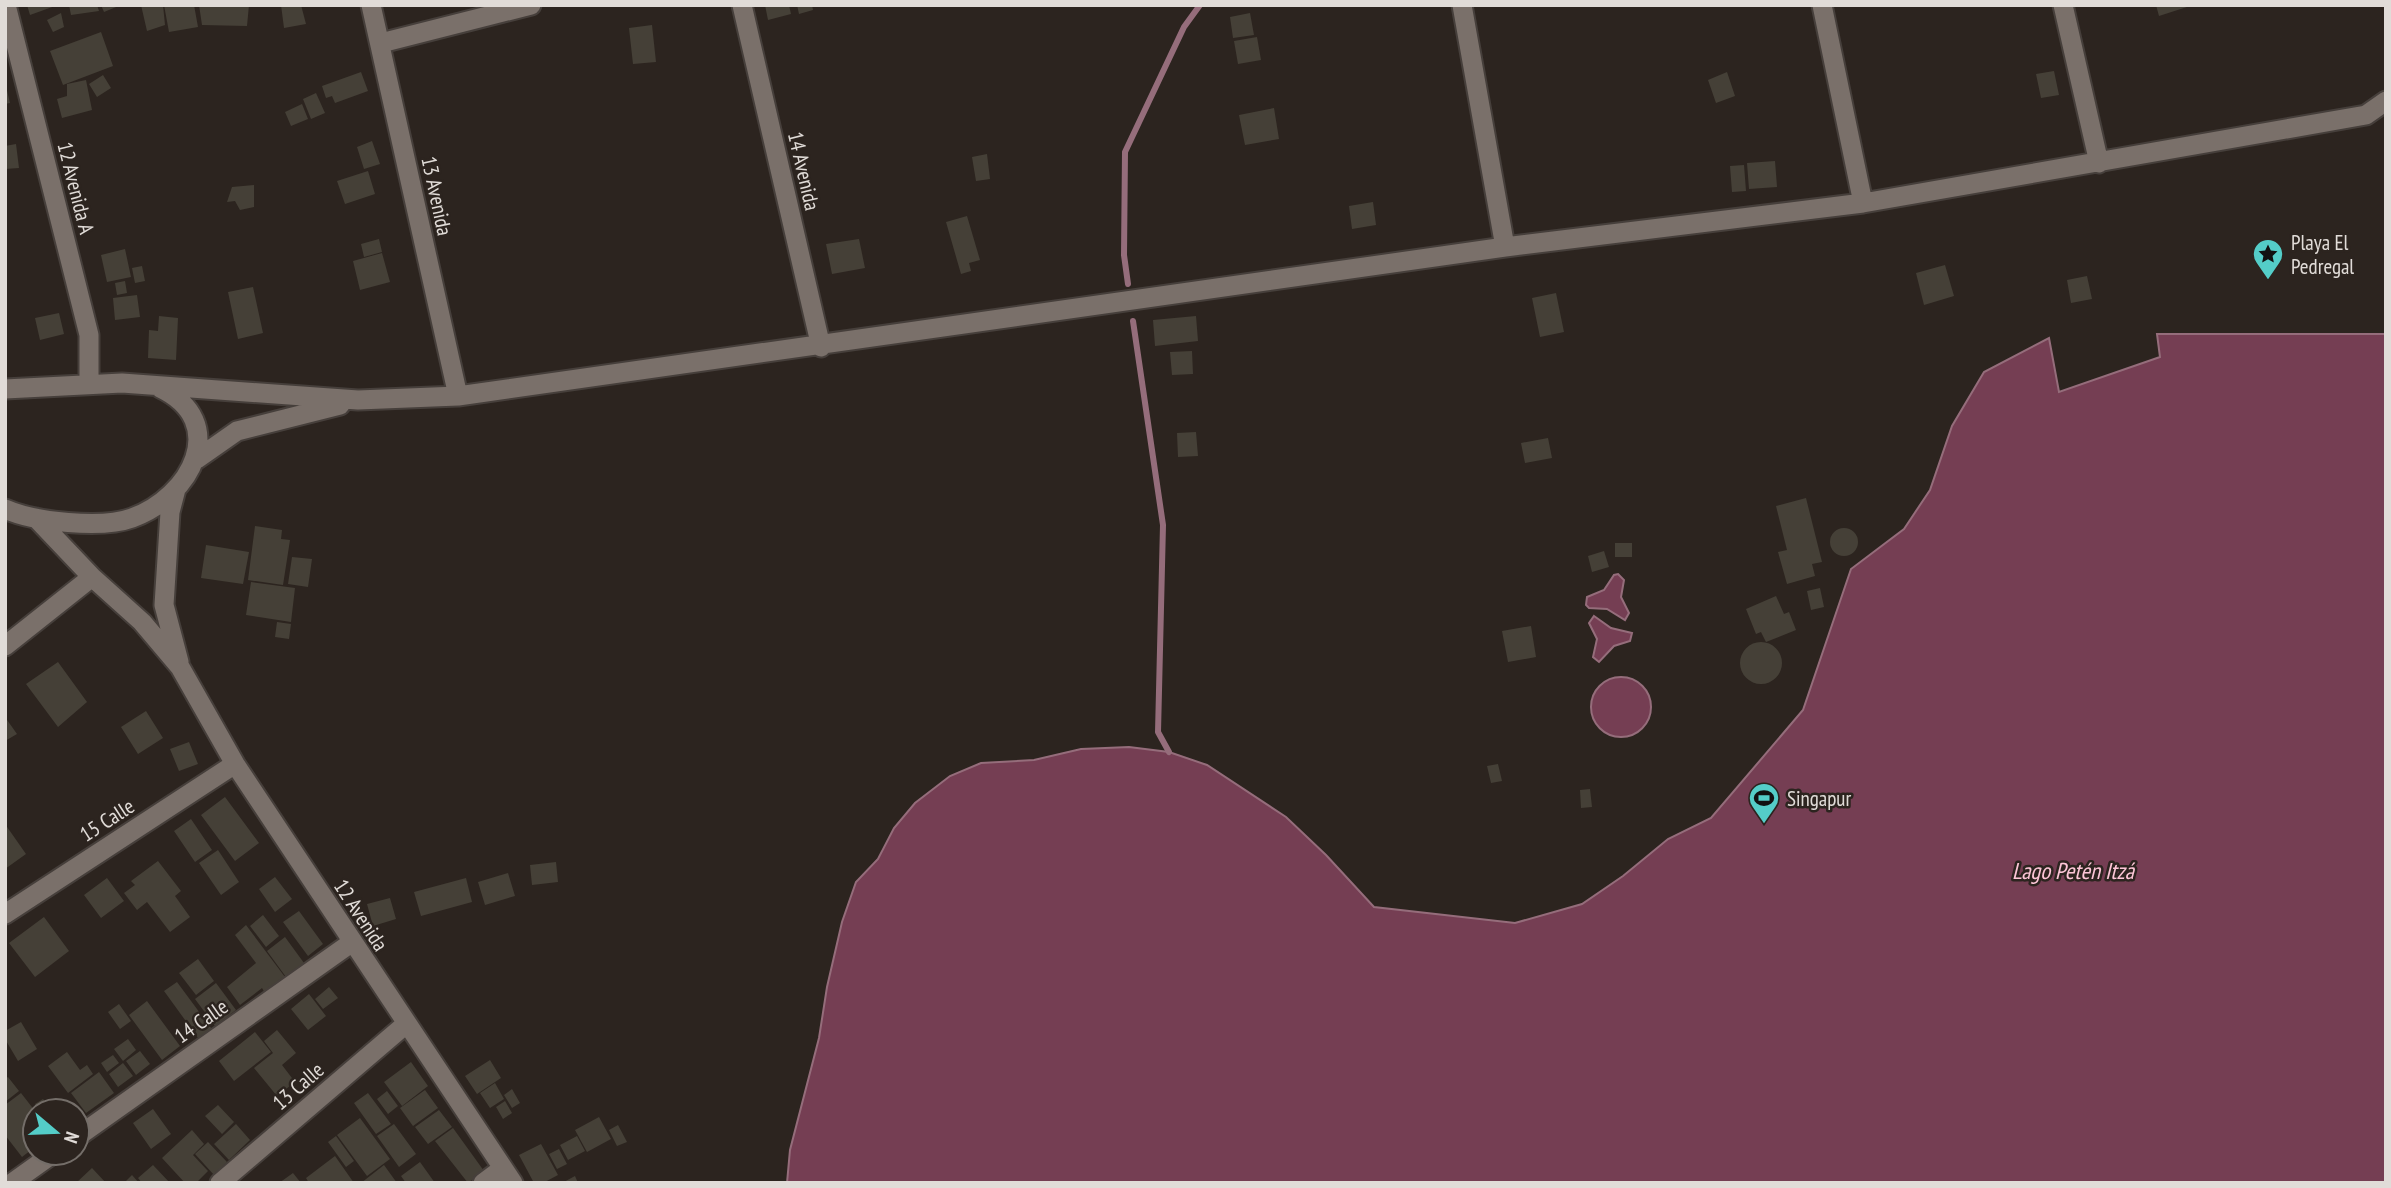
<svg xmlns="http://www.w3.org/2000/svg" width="2391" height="1188" viewBox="0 0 2391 1188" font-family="'PT Sans Narrow',sans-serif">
<rect width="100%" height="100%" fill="#2c241f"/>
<!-- water -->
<path fill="#753e53" stroke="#956d7b" stroke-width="2" d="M2157 334H2386V1183H787L790 1150 819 1038 827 987 842 922 856 882 878 859 894 828 915 803 950 776 981 763 1034 760 1081 749 1129 747 1169 752 1207 765 1286 817 1326 855 1374 907 1515 923 1582 904 1623 876 1668 839 1711 818 1803 710 1851 569 1904 529 1930 490 1952 426 1984 372 2049 338 2059 392 2160 357Z
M1618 574 1624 580 1621 597 1629 613 1625 620 1607 609 1589 608 1586 605 1587 597 1604 590 1614 575Z
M1594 616 1611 628 1632 633 1630 641 1614 646 1599 662 1593 657 1597 639 1589 623Z
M1591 707a30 30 0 1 1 60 0a30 30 0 1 1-60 0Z"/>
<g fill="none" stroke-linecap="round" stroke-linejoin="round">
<!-- stream -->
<path stroke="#956d7b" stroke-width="6" d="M1128 284 1124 255 1125 152 1184 27 1200 5
M1133 321 1163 525 1158 732 1169 752"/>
</g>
<!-- building -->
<path fill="#454037" d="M27 5H55V6L30 15Z
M69 5H97L99 11 71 15Z
M101 5H121L104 12Z
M141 5H163L165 25 147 31Z
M164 5H194L198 27 169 32Z
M199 5H249L247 26 202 25Z
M281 5H301L306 24 284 28Z
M765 5H789L791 14 768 20Z
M797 5H812L813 10 799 14Z
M2156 5H2190V6L2159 16Z
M61 13 64 27 53 32 47 20Z
M1250 13 1254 35 1233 38 1230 17Z
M652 25 656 62 633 64 629 28Z
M101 32 113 66 63 85 50 51Z
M1257 37 1261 60 1238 64 1234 41Z
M2054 71 2059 95 2041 98 2036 74Z
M361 72 368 91 335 103 332 96 326 98 322 86Z
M1727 72 1735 96 1716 103 1708 80Z
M103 75 111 88 97 97 89 84Z
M86 80 92 110 62 118 57 99 67 96V84Z
M5 82 10 103 5 104Z
M316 93 325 113 311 119 303 99Z
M302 104 308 119 291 126 285 112Z
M1274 108 1279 139 1245 145 1239 115Z
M372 141 380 164 364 169 357 147Z
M16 144 19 168 5 169V146Z
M987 154 990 179 976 181 972 157Z
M1775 161 1777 187 1749 189 1747 163Z
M1744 165 1746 191 1732 192 1730 166Z
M368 171 375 194 345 204 337 181Z
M254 185V207L240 210 235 201 227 202 232 187Z
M1373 202 1376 225 1352 229 1349 206Z
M967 216 980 260 969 263 971 271 961 274 946 222Z
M379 239 382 252 364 257 361 244Z
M859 239 865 268 832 274 826 244Z
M125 249 131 277 107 282 101 255Z
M382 253 390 282 360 290 353 261Z
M1945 265 1954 296 1924 305 1916 273Z
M142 266 145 281 135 283 132 268Z
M2087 276 2092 299 2071 303 2067 280Z
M125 281 127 293 117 295 115 283Z
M253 287 263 333 238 339 228 292Z
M1556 293 1564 332 1540 337 1532 298Z
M137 295 140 317 115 320 113 298Z
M59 313 64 334 40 340 35 318Z
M159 316 178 318 176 360 148 358 149 330 158 331Z
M1196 316 1198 341 1155 346 1153 320Z
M1192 351 1193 374 1172 375 1170 352Z
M1196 432 1198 456 1178 457 1177 433Z
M1548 438 1552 458 1525 463 1521 443Z
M1806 498 1822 562 1812 564 1815 576 1787 584 1778 552 1787 550 1776 506Z
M255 526 282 530 281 539 290 540 283 585 248 580Z
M1830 542a14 14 0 1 1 28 0a14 14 0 1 1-28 0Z
M1615 543H1632V557H1615Z
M206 545 249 552 243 584 201 578Z
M1604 551 1609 567 1592 572 1588 556Z
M292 557 312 559 308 587 288 584Z
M251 582 295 588 291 622 246 615Z
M1820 588 1824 607 1811 610 1807 591Z
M1776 596 1784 614 1789 612 1796 630 1766 642 1761 632 1756 634 1746 609Z
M277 622 291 624 289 639 275 637Z
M1531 626 1536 657 1508 662 1502 631Z
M1740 663a21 21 0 1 1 42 0a21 21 0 1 1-42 0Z
M58 662 87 702 58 727 26 684Z
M146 711 163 738 138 754 121 727Z
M5 717 17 734 5 741Z
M189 742 198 764 179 771 170 749Z
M1498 764 1502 781 1491 783 1487 766Z
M1590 789 1592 807 1581 808 1580 790Z
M225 797 259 843 235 861 201 815Z
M191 819 212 850 195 862 174 831Z
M5 824 26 854 5 869Z
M218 850 239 882 221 895 199 863Z
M158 861 181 891 175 896 190 917 170 932 147 902 137 910 124 893 135 885 131 881Z
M556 862 558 882 532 885 530 865Z
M508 873 515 896 485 905 478 882Z
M275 877 292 899 275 912 259 889Z
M107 878 124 901 101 918 84 895Z
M466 878 472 902 421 916 414 892Z
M390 898 396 919 373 926 367 904Z
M299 911 323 944 308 956 283 922Z
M263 915 279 936 266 947 250 926Z
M44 917 69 951 35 977 9 943Z
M246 925 285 977 265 993 262 988 240 1005 227 987 256 963 235 935Z
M285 937 304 963 286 977 267 951Z
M198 959 214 981 196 995 179 973Z
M177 982 214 1032 201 1042 164 991Z
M216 983 236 1010 215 1026 195 999Z
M329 987 338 998 323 1009 315 999Z
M309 994 326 1016 308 1030 291 1009Z
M147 1001 180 1046 162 1060 129 1015Z
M119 1004 131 1021 120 1029 108 1012Z
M21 1022 37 1049 18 1061 5 1039V1031Z
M277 1030 296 1053 282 1065 295 1082 277 1096 254 1068 273 1053 264 1041Z
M255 1032 271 1052 234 1081 219 1061Z
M128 1039 136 1050 123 1061 114 1049Z
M140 1051 150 1064 136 1075 126 1061Z
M67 1052 80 1070 87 1065 93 1074 68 1093 48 1066Z
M113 1055 119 1063 107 1072 101 1063Z
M490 1060 501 1078 477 1094 465 1076Z
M411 1062 428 1086 402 1106 384 1082Z
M123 1063 133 1076 118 1087 109 1074Z
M99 1072 114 1093 86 1113 71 1093Z
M8 1077 19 1091 5 1102V1079Z
M495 1083 504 1099 490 1108 480 1093Z
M512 1089 520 1103 512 1108 504 1095Z
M425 1090 438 1108 413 1126 400 1108Z
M387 1091 398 1106 388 1114 377 1099Z
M21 1093 35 1111V1147L22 1157 5 1135V1105Z
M368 1093 391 1124 376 1134 354 1103Z
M43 1099 50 1108 56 1104 62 1111H40L35 1104Z
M505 1101 512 1113 503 1119 496 1107Z
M218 1105 234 1122 222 1134 205 1116Z
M153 1109 171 1134 151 1149 133 1123Z
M439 1110 452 1127 428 1144 415 1127Z
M599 1117 611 1139 587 1152 575 1130Z
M360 1118 390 1159 367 1176 337 1135Z
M236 1124 250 1140 229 1160 214 1144Z
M394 1124 416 1154 399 1167 377 1136Z
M618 1125 627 1142 617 1146 609 1130Z
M453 1128 484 1171 468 1183 435 1141Z
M192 1130 204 1144 193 1155 208 1171 196 1183H185L162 1158Z
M336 1136 354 1161 346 1167 328 1142Z
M577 1136 585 1151 568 1160 560 1145Z
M208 1142 227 1162 214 1175 195 1154Z
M541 1144 558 1175 543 1183H534L519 1155Z
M559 1149 567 1164 557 1169 549 1154Z
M335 1156 354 1183H309L306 1178Z
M420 1162 435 1183H406L401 1176Z
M153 1165 170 1183H142L138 1178Z
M384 1165 397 1183H361Z
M92 1168 106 1183H76Z
M293 1173 301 1183H279Z
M132 1175 139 1183H124Z
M575 1176 578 1183H562Z"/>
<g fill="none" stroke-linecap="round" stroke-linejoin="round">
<!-- street casing -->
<g stroke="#463f3b" stroke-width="23">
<path id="street" d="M6 5 89 335V384
M371 5 458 396
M742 5 821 347
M1462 5 1505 247
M1822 5 1863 203
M2063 5 2099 163
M381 43 531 5
M5 389 122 383 358 400 458 396 1505 247 1863 203 2366 115 2386 101
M197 459 237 431 340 405
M176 489 170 512 164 605 179 662
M5 509C34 522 102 529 132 518 191 497 231 422 160 388
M36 518 92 577 142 622 180 667 235 764 513 1183
M5 646 92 577
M5 914 235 764
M77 1137 351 943
M12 1183 54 1153
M220 1183 406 1024
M483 1183 503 1168"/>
</g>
<!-- street -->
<use href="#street" stroke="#7a706a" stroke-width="19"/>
</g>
<!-- icons -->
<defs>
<g id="sight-pin" transform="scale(1.575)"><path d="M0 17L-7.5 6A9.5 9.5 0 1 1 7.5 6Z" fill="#54cdc8" stroke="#2c241f"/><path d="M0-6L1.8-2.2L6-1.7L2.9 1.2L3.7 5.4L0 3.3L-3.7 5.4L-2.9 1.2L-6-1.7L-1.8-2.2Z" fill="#111"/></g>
<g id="stadium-pin" transform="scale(1.575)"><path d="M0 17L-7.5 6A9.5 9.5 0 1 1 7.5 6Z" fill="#54cdc8" stroke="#2c241f"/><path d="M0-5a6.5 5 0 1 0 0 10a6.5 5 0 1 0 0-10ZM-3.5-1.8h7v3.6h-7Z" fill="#111"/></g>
</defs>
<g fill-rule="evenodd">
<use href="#sight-pin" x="2268" y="254"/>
<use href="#stadium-pin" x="1764" y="798"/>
</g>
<g text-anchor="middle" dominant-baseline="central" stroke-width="5" stroke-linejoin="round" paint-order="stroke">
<!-- street labels -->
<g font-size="21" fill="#e1dcd8" stroke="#2c241f">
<text transform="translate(804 171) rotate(77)">14 Avenida</text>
<text transform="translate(76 188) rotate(76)">12 Avenida A</text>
<text transform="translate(437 196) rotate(78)">13 Avenida</text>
<text transform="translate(107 820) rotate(-33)">15 Calle</text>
<text transform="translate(361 915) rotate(57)">12 Avenida</text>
<text transform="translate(201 1021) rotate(-35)">14 Calle</text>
<text transform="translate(298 1086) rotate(-41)">13 Calle</text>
</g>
<!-- poi labels -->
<g font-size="21" fill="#e1dcd8" stroke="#2c241f" text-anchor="start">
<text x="2291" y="242">Playa El<tspan x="2291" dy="24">Pedregal</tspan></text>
<text x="1787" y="798">Singapur</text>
</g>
<!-- water labels -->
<g font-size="23" font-style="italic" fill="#fdc6d7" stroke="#2c241f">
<text x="2073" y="870">Lago Petén Itzá</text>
</g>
</g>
<!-- border -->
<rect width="2391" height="1188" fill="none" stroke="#e1dcd8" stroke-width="14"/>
<!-- north arrow -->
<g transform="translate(56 1132) rotate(109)"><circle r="33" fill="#2c241f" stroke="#746e69" stroke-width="2"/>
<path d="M0-5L12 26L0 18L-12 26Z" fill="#54cdc8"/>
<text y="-10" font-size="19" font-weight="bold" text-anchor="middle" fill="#e1dcd8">N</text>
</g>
</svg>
